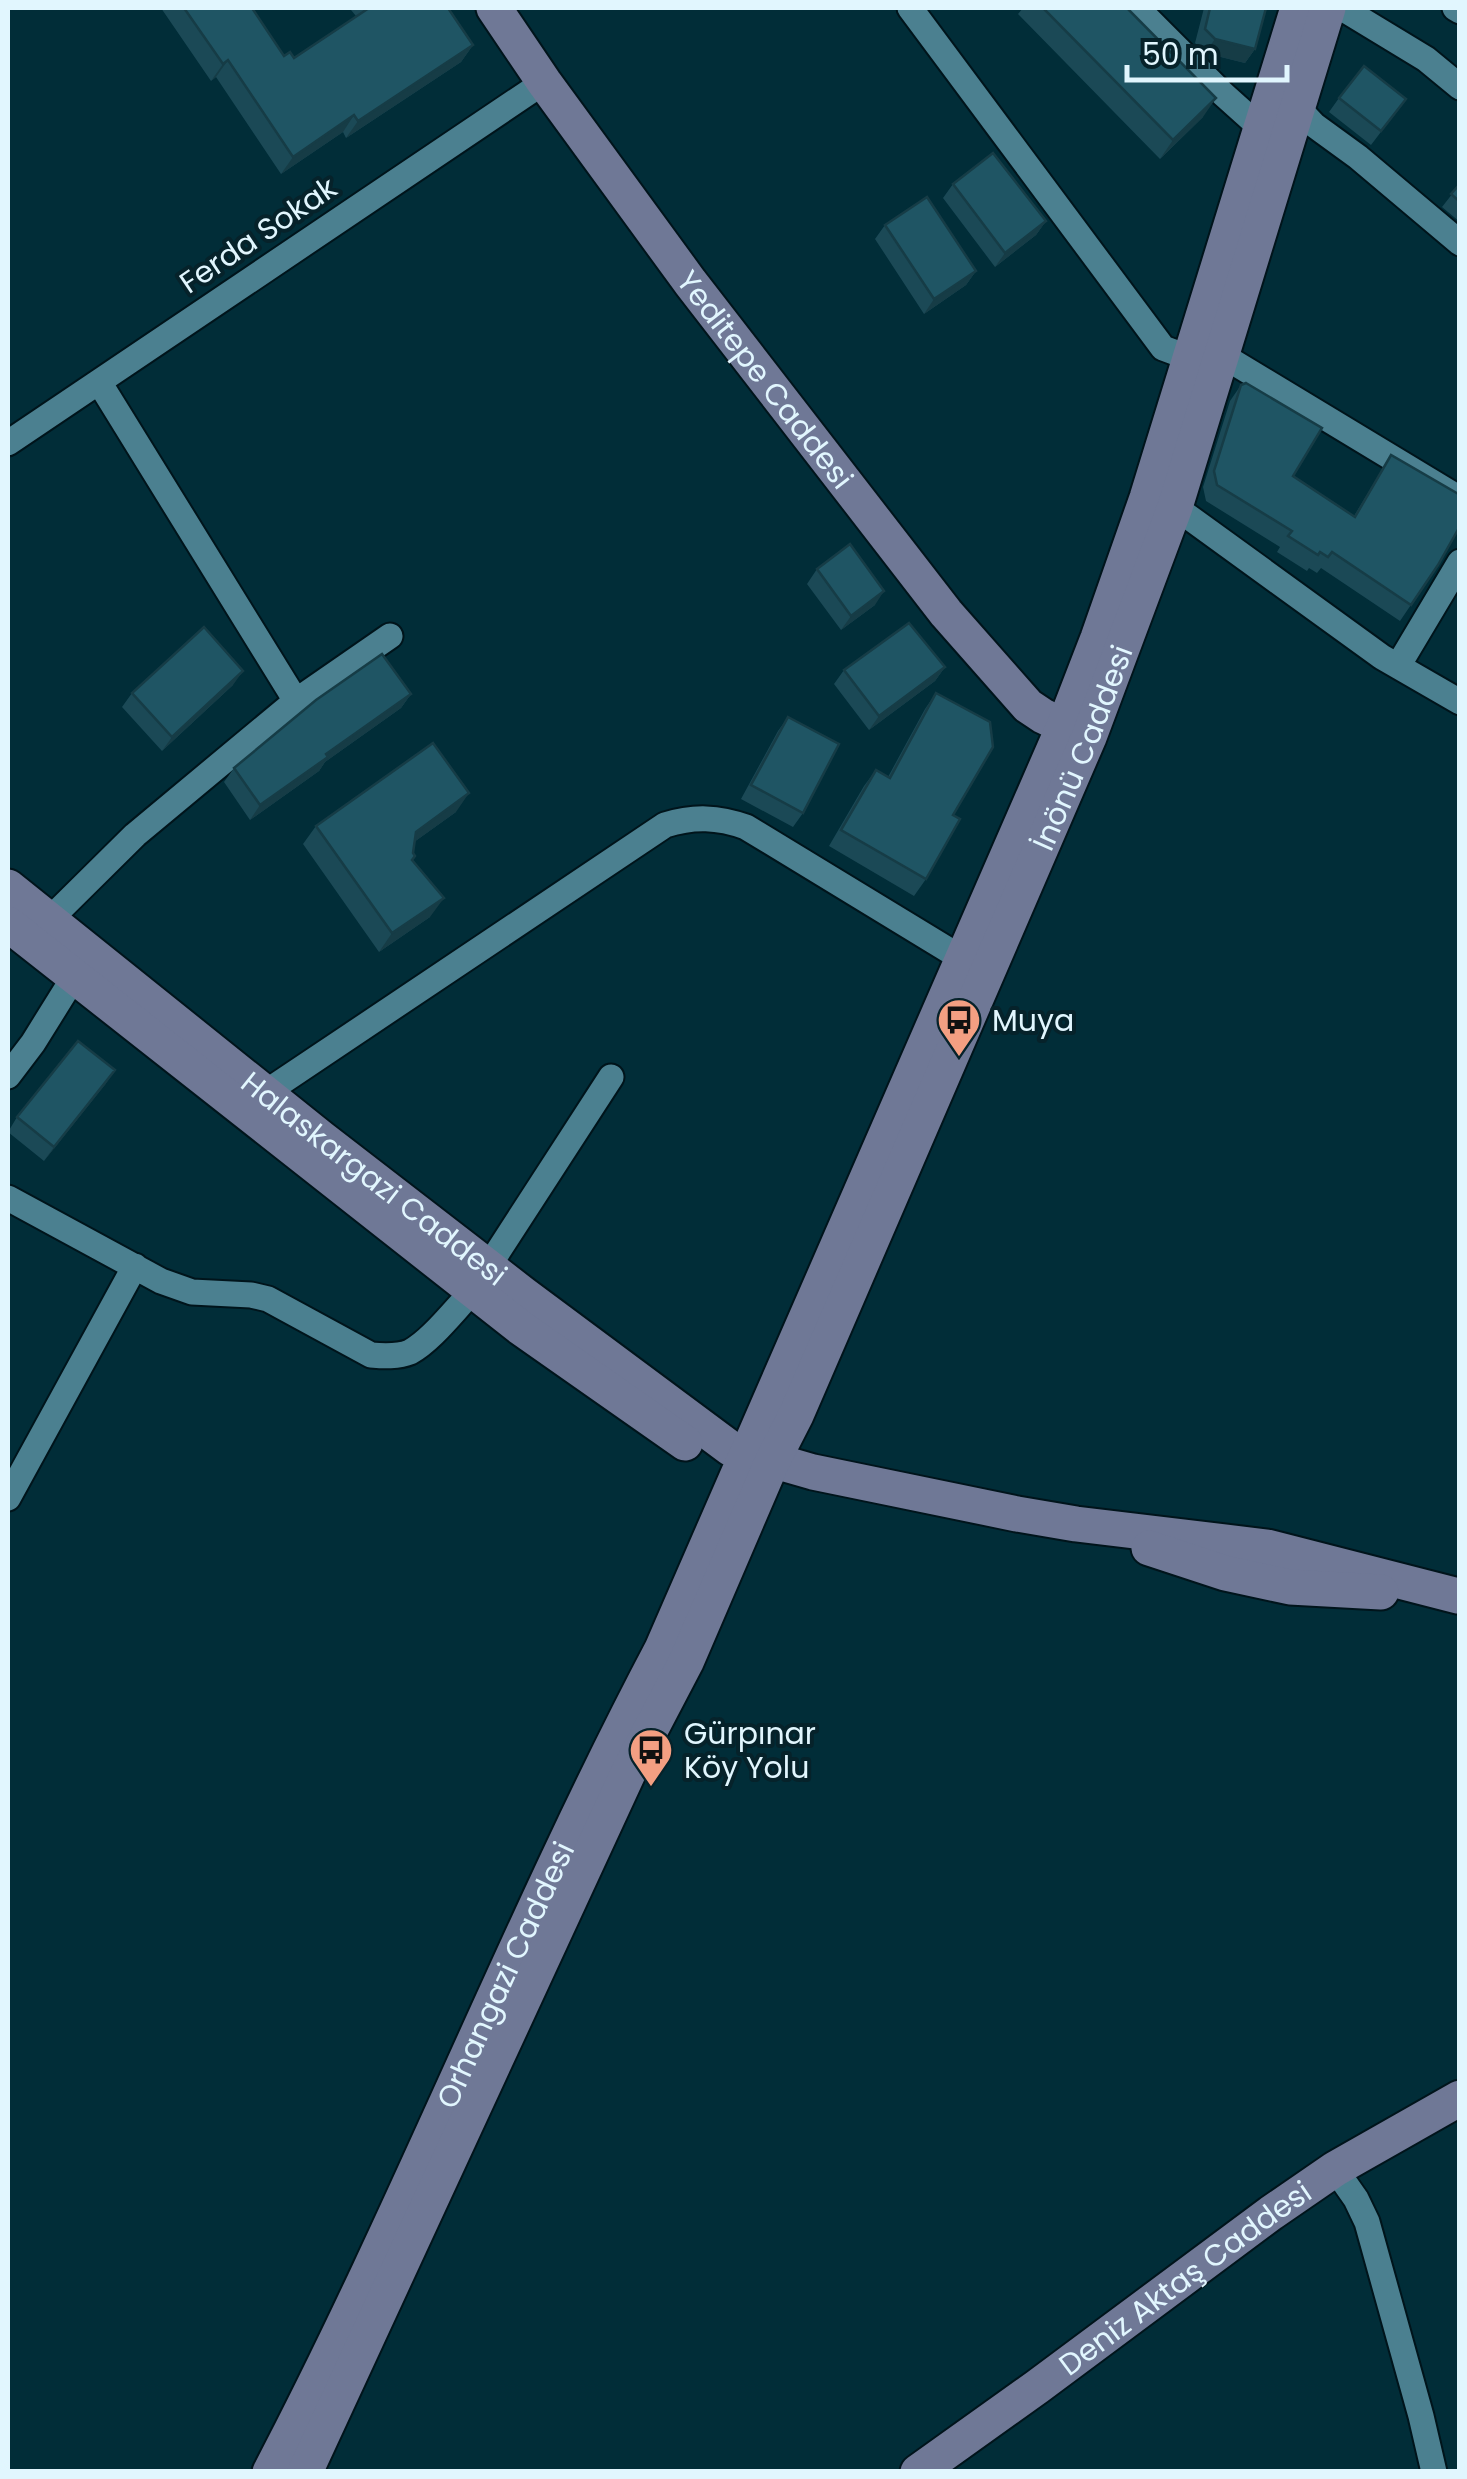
<svg xmlns="http://www.w3.org/2000/svg" width="1467" height="2479" viewBox="0 0 1467 2479" font-family="Poppins,sans-serif">
<rect width="100%" height="100%" fill="#012d38"/>
<g fill="none" stroke-linecap="round" stroke-linejoin="round">
<!-- street casing -->
<g stroke="#00141b" stroke-width="29">
<path id="street" d="M910 8 1163 348 1190 358
M1137 8 1223 94 1262 129
M1342 8 1426 59 1460 87
M1455 8 1460 11
M1298 108 1314 125 1358 157 1460 243
M1220 354 1460 499
M99 382 296 701
M8 443 544 82
M1162 503 1175 507 1382 657 1460 702
M1398 666 1460 562
M39 930 135 835 296 701 390 636
M8 1076 33 1043 74 977
M265 1093 665 825C694 816 718 817 746 827L963 959
M8 1198 161 1281 192 1292 251 1295 268 1299 371 1355C383 1356 398 1357 410 1352 432 1340 455 1309 473 1291
M488 1267 611 1077
M8 1498 135 1266
M1335 2169 1356 2199 1367 2222 1421 2416 1434 2472"/>
</g>
<!-- secondary casing -->
<g stroke="#00141b" stroke-width="39">
<g id="secondary">
<path id="s1" d="M494 8 544 82 690 282 946 613 1028 706 1043 716 1064 726"/>
<path id="s2" d="M8 887 321 1138 523 1294 730 1448 813 1472 1017 1514 1076 1524 1267 1547 1458 1596"/>
<path d="M8 924 521 1328 685 1443"/>
<path d="M1149 1548 1225 1573 1290 1587 1381 1592"/>
<path id="s3" d="M270 2472C411 2203 520 1918 662 1649L1064 726 1098 638 1147 498 1298 8"/>
<path id="s4" d="M305 2472 630 1769 686 1662 772 1462 796 1415 1089 737 1175 507 1328 8"/>
<path id="s5" d="M918 2472 1037 2387 1271 2213 1335 2169 1460 2098"/>
</g>
</g>
<!-- street -->
<use href="#street" stroke="#4b8090" stroke-width="25"/>
<!-- secondary -->
<use href="#secondary" stroke="#6f7896" stroke-width="35"/>
</g>
<!-- wall -->
<path fill="#1b4956" d="M161 8H252L284 56 294 58 356 16 351 10 353 8H448L473 45 461 62 346 138 343 132 281 174 216 77 211 81Z
M1023 8H1127L1203 117 1160 159 1018 14Z
M1204 8H1266L1255 49 1245 63 1205 53 1195 43Z
M1339 98 1406 99 1371 145 1329 112Z
M953 184 1046 221 1036 235 995 267 943 198Z
M1460 184V222L1442 207Z
M885 225 976 271 966 285 924 314 875 239Z
M1241 385 1293 476 1354 516 1391 455 1438 565 1400 621 1321 568 1317 573 1309 568 1307 571 1277 552 1280 547 1206 501 1203 487 1230 401Z
M817 569 875 605 841 630 807 584Z
M945 667 935 681 869 730 834 684 844 670Z
M233 685 162 751 122 707 132 693Z
M936 693 953 815 926 879 914 896 829 846 864 786 876 770 888 777 925 709Z
M411 694 401 708 325 762 319 771 250 820 224 782 234 768Z
M788 717 803 813 793 827 741 799 778 731Z
M456 812 414 842 412 861 430 917 379 952 303 844 316 826Z
M115 1070 44 1161 8 1132 17 1117Z"/>
<!-- shaded-wall -->
<path fill="#163c46" d="M1215 39 1255 49 1245 63 1205 53Z
M473 45 461 62 346 138 358 121Z
M228 60 216 77 211 81 223 64Z
M1216 98 1203 117 1160 159 1173 140Z
M354 115 343 132 281 174 293 157Z
M1046 221 1036 235 995 267 1005 253Z
M976 271 966 285 924 314 934 299Z
M884 591 875 605 841 630 851 616Z
M945 667 935 681 869 730 879 716Z
M243 671 233 685 162 751 172 737Z
M411 694 401 708 325 762 319 771 250 820 260 805 326 754Z
M469 793 456 812 403 850 416 832Z
M444 898 430 917 379 952 392 933Z
M115 1070 105 1085 44 1161 54 1147Z"/>
<!-- building -->
<path fill="#1f5564" stroke="#163c46" stroke-width="2.5" d="M184 8H252L284 56 290 52 294 58 369 8H448L473 45 358 121 354 115 293 157 228 60 223 64Z
M1043 8H1127L1216 98 1173 140Z
M1210 8H1266L1255 49 1215 39 1205 29Z
M1364 66 1406 99 1381 131 1339 98Z
M993 153 1046 221 1005 253 953 184Z
M1460 184V202L1451 194Z
M927 197 976 271 934 299 885 225Z
M1246 383 1322 428 1293 476 1355 517 1391 455 1460 495V526L1438 565 1411 605 1332 552 1328 557 1320 552 1318 555 1288 536 1292 531 1217 485 1214 471 1241 385Z
M850 544 884 591 851 616 817 569Z
M909 623 945 667 879 716 844 670Z
M204 627 243 671 172 737 132 693Z
M382 654 411 694 326 754 328 757 260 805 234 768 316 700Z
M936 693 990 722 993 747 953 815 960 819 926 879 841 830 876 770 890 778Z
M788 717 839 744 803 813 751 785Z
M433 743 469 793 416 832 413 853 415 856 412 860 444 898 392 933 316 826Z
M78 1041 115 1070 54 1147 17 1117Z"/>
<!-- icons -->
<defs>
<g id="bus-pin" transform="scale(2.25)"><path d="M0 17L-7.5 6A9.5 9.5 0 1 1 7.5 6Z" fill="#f39f82" stroke="#06222a"/><path d="M-5-6H5V4H4V6H2V4H-2V6H-4V4H-5ZM-3.5-4V0h7V-4ZM-3.5 1.2v1.5H-2V1.2ZM2 1.2v1.5H3.5V1.2Z" fill="#111"/></g>
</defs>
<g fill-rule="evenodd">
<use href="#bus-pin" x="959" y="1020"/>
<use href="#bus-pin" x="651" y="1750"/>
</g>
<g text-anchor="middle" dominant-baseline="central" stroke-width="8" stroke-linejoin="round" paint-order="stroke">
<!-- street labels -->
<g font-size="30" fill="#e1f6fe" stroke="#06222a">
<text transform="translate(258 235) rotate(-34)">Ferda Sokak</text>
<text stroke="none"><textPath href="#s1" startOffset="460">Yeditepe Caddesi</textPath></text>
<text stroke="none"><textPath href="#s4" startOffset="1892">İnönü Caddesi</textPath></text>
<text stroke="none"><textPath href="#s2" startOffset="468">Halaskargazi Caddesi</textPath></text>
<text stroke="none"><textPath href="#s3" startOffset="550">Orhangazi Caddesi</textPath></text>
<text stroke="none"><textPath href="#s5" startOffset="330">Deniz Aktaş Caddesi</textPath></text>
</g>
<!-- poi labels -->
<g font-size="30" fill="#e1f6fe" stroke="#06222a" text-anchor="start">
<text x="992" y="1020">Muya</text>
<text x="684" y="1733">Gürpınar<tspan x="684" dy="34">Köy Yolu</tspan></text>
</g>
</g>
<!-- border -->
<rect width="1467" height="2479" fill="none" stroke="#e1f6fe" stroke-width="20"/>
<!-- scale -->
<path d="M1127 65v15h160v-15" fill="none" stroke="#e1f6fe" stroke-width="5"/>
<text x="1142" y="65" font-size="30" fill="#e1f6fe" stroke="#06222a" stroke-width="8" paint-order="stroke">50 m</text>
</svg>
